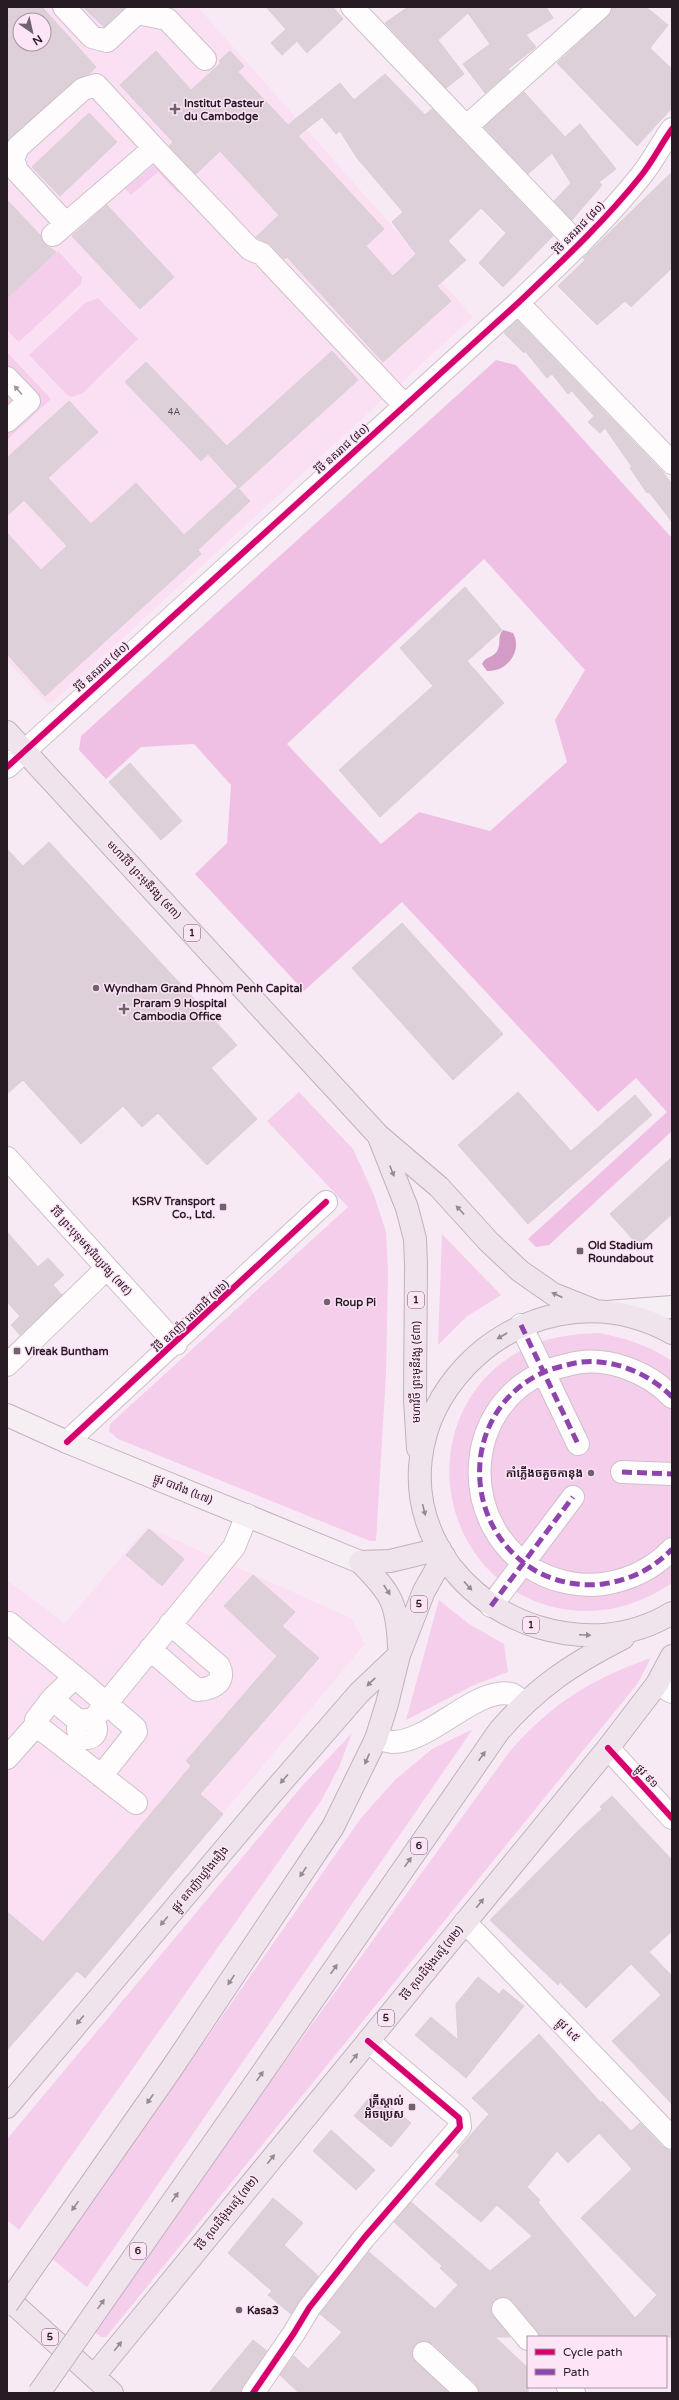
<svg xmlns="http://www.w3.org/2000/svg" width="679" height="2400" viewBox="0 0 679 2400" font-family="'Varela Round','Noto Sans Khmer',sans-serif">
<rect width="100%" height="100%" fill="#f8eaf4"/>
<!-- built -->
<path fill="#fbe0f4" fill-rule="evenodd" d="M7 7H198L473 317 49 706 7 661ZM20 20H44V44H20Z
M147 1527 351 1618 365 1644 85 1978 12 1916 7 1922V1580L65 1623Z"/>
<!-- green -->
<path fill="#f5ceec" d="M156 163 184 189 178 193 158 172 131 195 125 189Z
M58 251 82 277 81 284 19 342 7 330V298Z
M98 298 138 339 83 393 72 397 67 395 29 355 85 303Z
M7 352 51 399 7 440Z
M299 1092 353 1149 374 1195 386 1232 388 1272 386 1374 376 1541H370L118 1439 109 1431 110 1424 348 1207 267 1121Z
M442 1234 501 1295 466 1317 438 1345Z
M598 1333C626 1338 648 1345 672 1361V1583C635 1608 593 1618 549 1606 427 1570 413 1399 530 1346 552 1336 575 1334 598 1333Z
M439 1600 469 1624 504 1644 508 1672 472 1686 406 1720Z
M651 1658 638 1683 106 2337H101L91 2329 510 1751C554 1702 589 1680 651 1658Z
M473 1729 87 2287 52 2259 361 1818 395 1780 432 1749Z
M352 1733 339 1767 321 1801 19 2230 7 2220V2139L302 1786Z"/>
<!-- forest -->
<path fill="#f0c0e4" fill-rule="evenodd" d="M496 360 516 365 672 538V1131L549 1245 536 1247 528 1239 667 1112 636 1078 598 1112 402 902 304 991 195 874 227 843 231 785 194 744 141 747 106 779 79 750 81 736ZM484 559 585 670 555 720 567 762 490 831 419 812 381 844 287 744Z"/>
<!-- water -->
<path fill="#d39cc6" d="M503 630 513 633C523 651 507 672 487 671L482 664C485 656 495 658 498 649 501 642 497 637 503 630Z"/>
<!-- building -->
<path fill="#ddd0d9" stroke="#daced7" fill-rule="evenodd" d="M7 7H42L96 67 89 74 75 80 7 141ZM20 20H44V44H20Z
M83 7H125L104 27Z
M266 7H333L343 19 307 53 297 41 282 55 271 43 286 29Z
M408 7H546L553 18 526 35 536 47 508 69 510 71 485 93 463 64 490 44 468 13 438 40 464 74 446 88 385 23Z
M612 7H646L668 25 650 48 672 69V108L637 146 557 63 608 16Z
M156 51 191 90 221 63 219 61 230 51 244 66 238 72 288 125 340 83 354 100 385 74 425 115 432 109 553 236 503 287 479 263 506 233 481 208 448 241 466 260 437 286 451 301 383 362 287 257 284 259 271 245 256 237 279 215 220 151 196 174 169 146 173 142 120 85ZM322 117 336 134 340 131 357 158 403 212 392 222 416 254 393 276 366 246 384 229 298 136Z
M524 92 565 137 580 124 616 169 599 182 602 185 572 220 554 201 571 183 552 153 528 174 484 127Z
M89 113 117 142 60 196 32 167Z
M672 172V268L631 307 625 301 597 325 558 286 585 260 583 258Z
M7 200 41 236 44 243 56 252 7 298Z
M107 205 174 277 140 309 72 236Z
M517 320 662 471 672 484V522L649 492 647 493 630 468 632 467 605 428 600 433 588 422 594 416 572 391 568 394 552 374 547 378 525 351 524 353 504 333Z
M332 351 358 380 239 488 208 454 201 461 125 382 146 362 227 446Z
M69 401 98 432 48 478 91 524 136 483 184 535 237 487 250 501 198 550 201 554 45 696 7 654V533L41 570 67 546 24 500 7 516V458Z
M465 587 502 630 467 661 504 703 380 817 339 770 433 686 400 648Z
M130 763 182 821 161 840 109 782Z
M49 842 237 1045 211 1068 257 1119 207 1165 158 1113 142 1127 123 1106 81 1144 23 1080 7 1094V849L23 866Z
M402 923 503 1034 453 1080 352 968Z
M518 1092 571 1151 635 1095 652 1115 528 1224 458 1145Z
M672 1157V1214L638 1245 610 1214Z
M7 1232 38 1267 48 1258 64 1275 53 1285 62 1295 20 1335 11 1325 20 1316 7 1302Z
M149 1529 184 1559 162 1586 126 1555Z
M253 1575 295 1612 282 1626 319 1658 200 1794 223 1814 85 1978 77 1971 7 2050V1912L43 1942 191 1766 186 1761 277 1656 224 1606Z
M612 1796 672 1860V1931L649 1952 672 1976V2104L612 2041 661 1995 631 1964 586 2008 560 1982 558 1985 490 1920 577 1832 602 1809 600 1807Z
M478 1977 499 1994 503 1989 524 2006 466 2078 415 2035 431 2017 458 2040 456 2004Z
M539 2034 601 2103 602 2101 631 2131 640 2123 663 2147 672 2152V2337H540L513 2301 501 2297 491 2304V2312L510 2337H495L528 2368V2393H479L476 2384 433 2344 426 2341 415 2345 412 2357 449 2393H299L280 2375 294 2356 308 2369 342 2332 320 2314 369 2252 435 2309 458 2285 440 2268 442 2266 394 2222 411 2202 490 2271 532 2236 497 2205 481 2222 435 2184 460 2155 456 2152 489 2114 472 2098ZM599 2133 632 2169 581 2218 657 2295 635 2318 549 2216 538 2202 540 2200 527 2187 557 2151 568 2163Z
M373 2093 411 2123 391 2147 354 2116Z
M331 2130 375 2170 356 2190 313 2151Z
M273 2198 303 2223 284 2245 318 2276 291 2314 268 2295 272 2291 228 2253Z
M253 2340 267 2351 243 2386 241 2393H209Z"/>
<g fill="none" stroke-linecap="round" stroke-linejoin="round">
<!-- minor casing -->
<g stroke="#cdc1c9" stroke-width="24">
<path id="minor" d="M64 7 92 37 107 41 137 13 167 19 205 59
M352 7 579 245
M466 127 600 7
M66 224 17 171 13 159 18 147 83 89 96 85 154 148
M53 235 154 148 250 249 262 254 405 406
M518 303 672 463
M7 378 29 401 7 421
M7 767 518 303C560 263 604 222 640 177 653 161 661 144 672 129
M7 1158 176 1344
M521 1325 578 1444
M7 1365 107 1268
M672 1397C647 1371 604 1354 567 1365 559 1367 551 1369 544 1372 460 1410 459 1526 536 1571 556 1582 581 1587 603 1584 630 1580 653 1569 672 1549
M67 1442 326 1202
M622 1472 672 1474
M491 1606 573 1497
M9 1623 75 1677
M150 1649 197 1690C211 1689 227 1683 219 1666L170 1624
M657 1684 672 1692
M52 1699 80 1722
M78 1729a9 9 0 1 1 18 0a9 9 0 1 1-18 0Z
M92 1721 234 1547 247 1515
M376 1739C381 1740 387 1741 392 1742 430 1743 476 1686 511 1694 515 1695 520 1700 524 1702
M608 1748 672 1818
M7 1758 37 1724
M101 1776 136 1732 135 1728 75 1677 52 1699 36 1720 40 1728 136 1803
M465 1922 672 2138
M503 2309 528 2339
M424 2353 467 2393
M568 2387 574 2393
M253 2393 294 2333 309 2308 364 2238 460 2127 459 2118 368 2041"/>
</g>
<!-- major casing -->
<g stroke="#c1b1be" stroke-width="24">
<path id="major" d="M607 1312 672 1307
M7 1415 67 1442 360 1562"/>
</g>
<!-- highway casing -->
<g stroke="#c1b1be" stroke-width="24">
<path id="highway" d="M7 732 378 1135 439 1187 489 1242 520 1271 553 1294 593 1310
M379 1137 407 1208 415 1239 416 1265 415 1400 418 1448
M672 1333C520 1249 348 1427 451 1567 474 1596 503 1616 538 1627 584 1641 631 1638 672 1613
M360 1562C391 1593 397 1602 399 1646
M360 1562 390 1561 440 1549
M172 2068 333 1827 376 1739 387 1704 399 1655 424 1591 444 1556
M7 2107 266 1800 359 1693 399 1655
M238 2108 499 1731C537 1687 572 1664 623 1638
M7 2298 112 2393
M94 2376 608 1748 657 1684 672 1656"/>
</g>
<!-- minor -->
<use href="#minor" stroke="#fefcfd" stroke-width="22"/>
<!-- major -->
<use href="#major" stroke="#f5eef3" stroke-width="22"/>
<!-- highway -->
<use href="#highway" stroke="#efe3ec" stroke-width="22"/>
<!-- highway-bridge casing -->
<g stroke="#c1b1be" stroke-width="24" stroke-linecap="butt">
<path id="highway-bridge" d="M7 2304 172 2068
M39 2393 238 2108"/>
</g>
<!-- highway-bridge -->
<use href="#highway-bridge" stroke="#efe3ec" stroke-width="22"/>
<!-- quiet -->
<path stroke="#8e44ad" stroke-width="5" stroke-dasharray="10 5" stroke-linecap="butt" d="M521 1325 578 1444
M672 1397C647 1371 604 1354 567 1365 559 1367 551 1369 544 1372 460 1410 459 1526 536 1571 556 1582 581 1587 603 1584 630 1580 653 1569 672 1549
M622 1472 672 1474
M491 1606 573 1497"/>
<!-- cycleway casing -->
<g stroke="#fee4f7" stroke-width="8">
<path id="cycleway" d="M7 767 518 303C560 263 604 222 640 177 653 161 661 144 672 129
M67 1442 326 1202
M608 1748 672 1818
M253 2393 294 2333 309 2308 364 2238 460 2127 459 2118 368 2041"/>
</g>
<!-- cycleway -->
<use href="#cycleway" stroke="#d6006c" stroke-width="6"/>
</g>
<!-- one-way arrows -->
<defs><path id="oneway-solid" d="M-6-.8H1V-3.2L6.5 0L1 3.2V.8H-6Z"/></defs>
<use fill="#9d979b" href="#oneway-solid" transform="translate(18 390) rotate(-132)"/>
<g fill="#958992">
<use href="#oneway-solid" transform="translate(392 1171) rotate(68)"/>
<use href="#oneway-solid" transform="translate(460 1210) rotate(-133)"/>
<use href="#oneway-solid" transform="translate(557 1295) rotate(-155)"/>
<use href="#oneway-solid" transform="translate(502 1336) rotate(150)"/>
<use href="#oneway-solid" transform="translate(424 1510) rotate(76)"/>
<use href="#oneway-solid" transform="translate(468 1586) rotate(48)"/>
<use href="#oneway-solid" transform="translate(387 1590) rotate(57)"/>
<use href="#oneway-solid" transform="translate(585 1635) rotate(2)"/>
<use href="#oneway-solid" transform="translate(371 1682) rotate(136)"/>
<use href="#oneway-solid" transform="translate(482 1756) rotate(-55)"/>
<use href="#oneway-solid" transform="translate(367 1759) rotate(114)"/>
<use href="#oneway-solid" transform="translate(284 1779) rotate(131)"/>
<use href="#oneway-solid" transform="translate(408 1862) rotate(-55)"/>
<use href="#oneway-solid" transform="translate(303 1872) rotate(124)"/>
<use href="#oneway-solid" transform="translate(480 1903) rotate(-51)"/>
<use href="#oneway-solid" transform="translate(164 1921) rotate(130)"/>
<use href="#oneway-solid" transform="translate(334 1969) rotate(-55)"/>
<use href="#oneway-solid" transform="translate(231 1980) rotate(124)"/>
<use href="#oneway-solid" transform="translate(80 2020) rotate(130)"/>
<use href="#oneway-solid" transform="translate(354 2058) rotate(-51)"/>
<use href="#oneway-solid" transform="translate(260 2076) rotate(-55)"/>
<use href="#oneway-solid" transform="translate(150 2099) rotate(125)"/>
<use href="#oneway-solid" transform="translate(271 2159) rotate(-51)"/>
<use href="#oneway-solid" transform="translate(175 2197) rotate(-55)"/>
<use href="#oneway-solid" transform="translate(75 2206) rotate(125)"/>
<use href="#oneway-solid" transform="translate(101 2304) rotate(-55)"/>
<use href="#oneway-solid" transform="translate(118 2346) rotate(-51)"/>
</g>
<!-- markers -->
<g fill="#70636d" stroke="#fee4f7" stroke-width="1.5">
<path d="M173 103h4v4h4v4h-4v4h-4v-4h-4v-4h4z"/>
<circle cx="96" cy="988" r="4"/>
<path d="M122 1003h4v4h4v4h-4v4h-4v-4h-4v-4h4z"/>
<rect x="219" y="1203" width="8" height="8" rx="2"/>
<rect x="576" y="1247" width="8" height="8" rx="2"/>
<circle cx="327" cy="1302" r="4"/>
<rect x="13" y="1347" width="8" height="8" rx="2"/>
<circle cx="591" cy="1473" r="4"/>
<rect x="408" y="2103" width="8" height="8" rx="2"/>
<circle cx="239" cy="2310" r="4"/>
</g>
<g text-anchor="middle" dominant-baseline="central" stroke-width="3" stroke-linejoin="round" paint-order="stroke">
<!-- number labels -->
<g font-size="9" fill="#584b54">
<text x="174" y="412">4A</text>
</g>
<!-- shield labels -->
<g fill="#fee4f7" stroke="#685763" stroke-width="1">
<rect x="184" y="925" width="16" height="16" rx="3"/>
<rect x="408" y="1292" width="16" height="16" rx="3"/>
<rect x="411" y="1596" width="16" height="16" rx="3"/>
<rect x="523" y="1617" width="16" height="16" rx="3"/>
<rect x="411" y="1838" width="16" height="16" rx="3"/>
<rect x="378" y="2010" width="16" height="16" rx="3"/>
<rect x="130" y="2243" width="16" height="16" rx="3"/>
<rect x="42" y="2329" width="16" height="16" rx="3"/>
</g>
<g font-size="10" font-weight="bold" fill="#271b24">
<text x="192" y="933">1</text>
<text x="416" y="1300">1</text>
<text x="419" y="1604">5</text>
<text x="531" y="1625">1</text>
<text x="419" y="1846">6</text>
<text x="386" y="2018">5</text>
<text x="138" y="2251">6</text>
<text x="50" y="2337">5</text>
</g>
<!-- poi labels -->
<g font-size="11" font-weight="bold" fill="#271b24" stroke="#fee4f7" text-anchor="start">
<text x="184" y="103">Institut Pasteur<tspan x="184" dy="13">du Cambodge</tspan></text>
<text x="104" y="988">Wyndham Grand Phnom Penh Capital</text>
<text x="133" y="1003">Praram 9 Hospital<tspan x="133" dy="13">Cambodia Office</tspan></text>
<text x="215" y="1201" text-anchor="end">KSRV Transport<tspan x="215" dy="13">Co., Ltd.</tspan></text>
<text x="588" y="1245">Old Stadium<tspan x="588" dy="13">Roundabout</tspan></text>
<text x="335" y="1302">Roup Pi</text>
<text x="25" y="1351">Vireak Buntham</text>
<text x="583" y="1473" text-anchor="end">កាំភ្លើងចគួចកានុង</text>
<text x="404" y="2101" text-anchor="end">គ្រីស្តាល់<tspan x="404" dy="13">អិចប្រេស</tspan></text>
<text x="247" y="2310">Kasa3</text>
</g>
<!-- street labels -->
<g font-size="11" fill="#271b24" stroke="#fee4f7">
<text transform="translate(579 228) rotate(-46)">វិថី នគររាជ (៨០)</text>
<text transform="translate(342 449) rotate(-42)">វិថី នគររាជ (៨០)</text>
<text transform="translate(102 667) rotate(-42)">វិថី នគររាជ (៨០)</text>
<text transform="translate(144 880) rotate(47)">មហាវិថី ព្រះមុនីវង្ស (៩៣)</text>
<text transform="translate(91 1251) rotate(48)">វិថី ព្រះបុទុមសុរិយ្យវង្ស (៧៥)</text>
<text transform="translate(191 1316) rotate(-43)">វិថី ឧកញ៉ា តេជោអី (៧៦)</text>
<text transform="translate(416 1372) rotate(-90)">មហាវិថី ព្រះមុនីវង្ស (៩៣)</text>
<text transform="translate(183 1489) rotate(22)">ផ្លូវ បារាំង (៤៧)</text>
<text transform="translate(647 1776) rotate(47)">ផ្លូវ ៩១</text>
<text transform="translate(200 1879) rotate(-50)">ផ្លូវ ឧកញ៉ាឃ្លាំងមឿង</text>
<text transform="translate(432 1963) rotate(-51)">វិថី កុលដឺម៉ុងតេរ៉ួ (៧២)</text>
<text transform="translate(568 2030) rotate(46)">ផ្លូវ ៤៥</text>
<text transform="translate(227 2213) rotate(-51)">វិថី កុលដឺម៉ុងតេរ៉ួ (៧២)</text>
</g>
</g>
<!-- border -->
<rect width="679" height="2400" fill="none" stroke="#271b24" stroke-width="16"/>
<!-- legend -->
<rect x="527" y="2336" width="140" height="52" fill="#fee4f7" stroke="#a894a3"/>
<rect x="535" y="2349" width="20" height="6" fill="#d6006c" stroke="#a894a3"/>
<text x="563" y="2356" font-size="12" fill="#271b24">Cycle path</text>
<rect x="535" y="2369" width="20" height="6" fill="#8e44ad" stroke="#a894a3"/>
<text x="563" y="2376" font-size="12" fill="#271b24">Path</text>
<!-- north arrow -->
<g transform="translate(32 32) rotate(146)"><circle r="19" fill="#fee4f7" stroke="#a894a3"/>
<path d="M0-3L7 15L0 10L-7 15Z" fill="#70636d"/>
<text y="-6" font-size="11" font-weight="bold" text-anchor="middle" fill="#271b24">N</text>
</g>
</svg>
